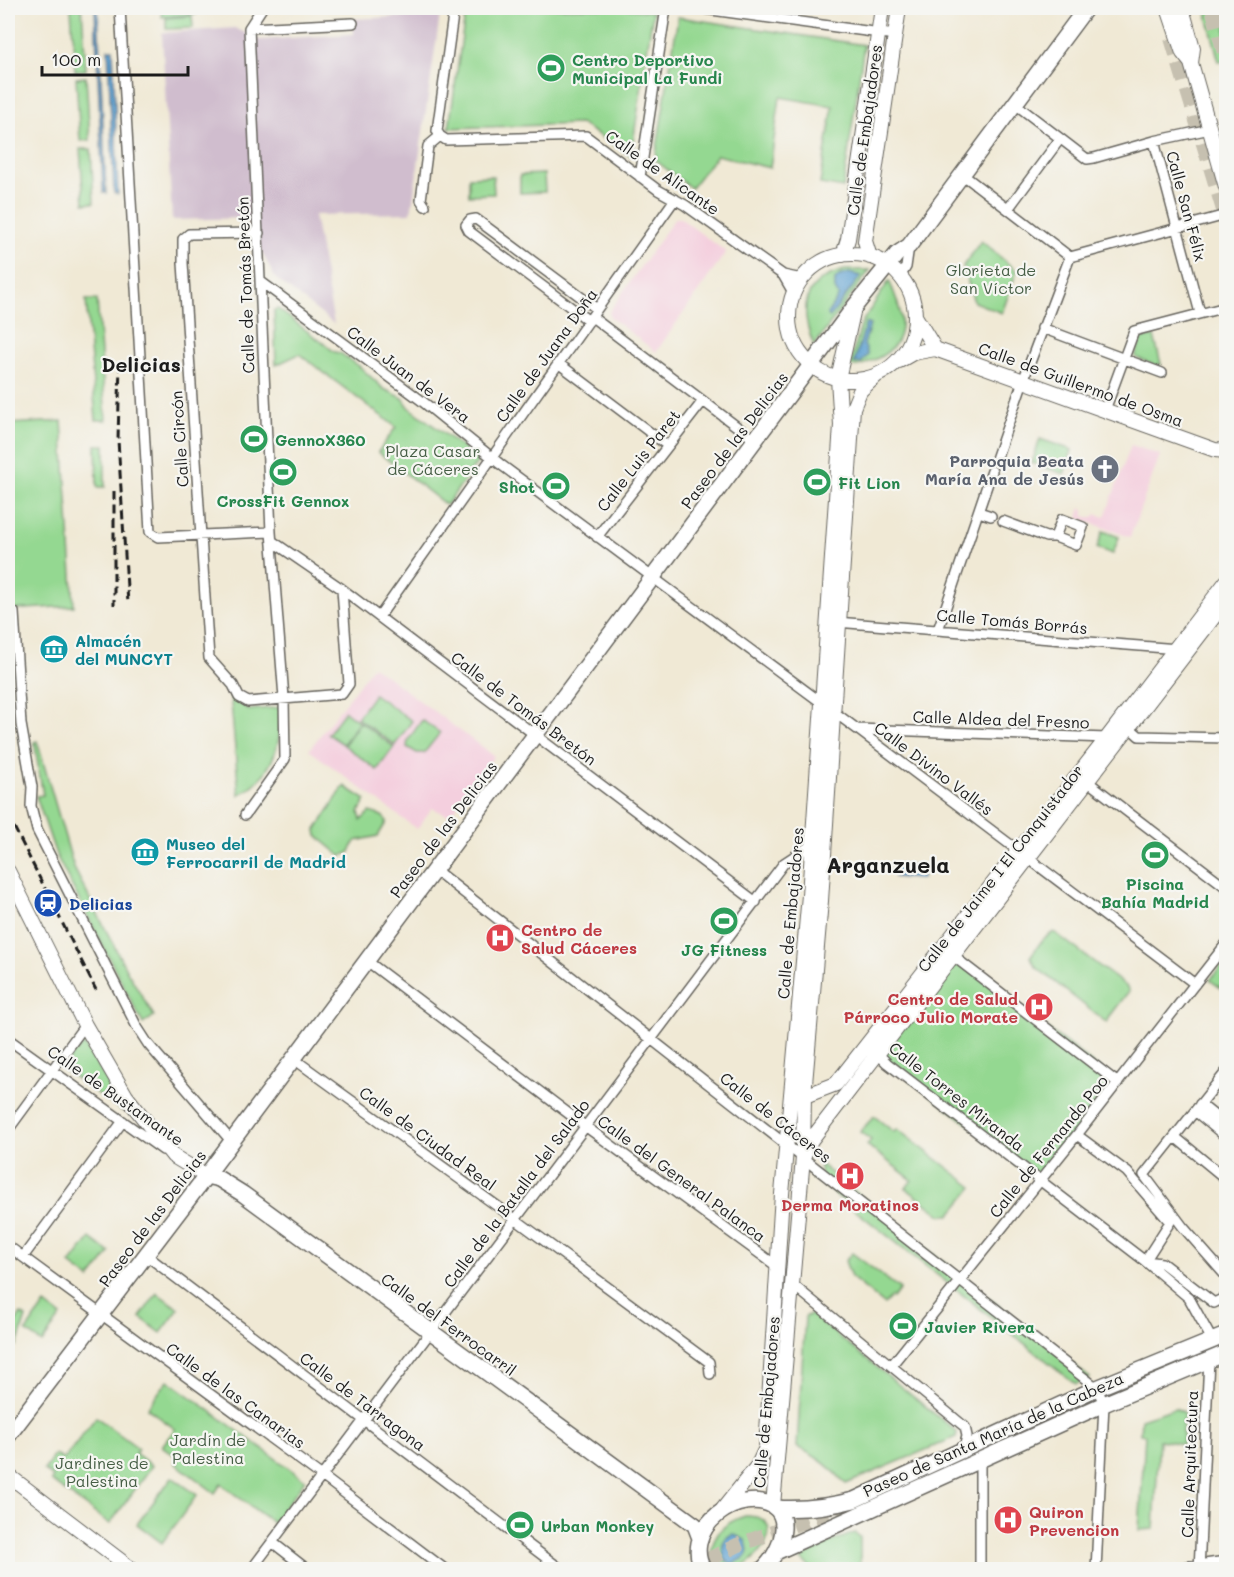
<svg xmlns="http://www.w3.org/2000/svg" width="1234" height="1577" viewBox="0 0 1234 1577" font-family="Mali,sans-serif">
<rect width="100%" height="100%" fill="#f6f6f2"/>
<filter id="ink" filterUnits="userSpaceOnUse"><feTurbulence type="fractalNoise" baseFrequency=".0167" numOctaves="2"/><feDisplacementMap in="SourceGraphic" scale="12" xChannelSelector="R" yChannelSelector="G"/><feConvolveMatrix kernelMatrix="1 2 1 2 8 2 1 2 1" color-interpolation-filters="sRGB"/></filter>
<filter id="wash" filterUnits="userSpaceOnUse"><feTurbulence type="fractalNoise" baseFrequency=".008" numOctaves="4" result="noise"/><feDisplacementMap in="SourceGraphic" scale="24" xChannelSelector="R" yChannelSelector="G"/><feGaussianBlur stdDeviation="1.35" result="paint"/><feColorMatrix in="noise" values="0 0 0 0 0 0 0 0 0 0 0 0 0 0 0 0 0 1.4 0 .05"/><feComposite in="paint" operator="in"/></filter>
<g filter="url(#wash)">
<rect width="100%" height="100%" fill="#f0e9d5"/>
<!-- built -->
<path fill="#f4cfde" d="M675 218H680L726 252 656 352 610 317 609 312Z
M1131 445 1160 455 1130 537 1078 518 1081 508 1084 509V515L1087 517H1093L1096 514 1105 517Z
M373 666 494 756 450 816 432 808 417 829 309 750Z"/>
<!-- industrial -->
<path fill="#d0bdce" d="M440 15 411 213 314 215 334 324 275 278 245 218 172 220 162 33 235 28 260 40 354 34 353 19Z"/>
<!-- green -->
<path fill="#94d891" stroke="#587a56" stroke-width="1.5" d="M71 8H82L86 70 75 71Z
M161 8H201L196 14 162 17Z
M466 8H624L653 12 631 156 581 124 449 128Z
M1205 8H1226V61L1219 62Z
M192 16 193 28 166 29V18Z
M678 17 864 45 843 188 820 184 833 106 780 97 770 168 717 155 691 188 655 160Z
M86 77 90 140 80 141 76 78Z
M80 149H91L94 203H84Z
M544 174 545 192 520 193V175Z
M493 176 494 194 469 195V177Z
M981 241 1017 271 1002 313 974 302 963 266Z
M845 270H870L814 346C799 309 801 281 845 270Z
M889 281C902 309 913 342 876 359 867 363 859 368 849 366L862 322Z
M86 300H97L106 420H96Z
M278 309 335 352 340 353 359 366 384 389 403 398 409 407 479 460 448 503 446 505 378 452 396 427 299 354 276 365 274 310Z
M1154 336 1161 364 1156 366 1135 357 1141 339Z
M62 421 74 606 8 610V424Z
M1040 439 1072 450 1064 474 1032 463Z
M96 445H105V487H97Z
M1103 531 1119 537 1113 554 1097 548Z
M230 691 248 710 282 707C281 743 274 776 239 795Z
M374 694 412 721 395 745 357 718Z
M345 711 359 722 343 744 328 734Z
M422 720 440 733 424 753H417L407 747 408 740Z
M360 722 394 747 377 770 344 745Z
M37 741 74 868 128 973 154 1016 143 1024 56 855 36 796 43 795 34 742Z
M344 786 366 800 359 812 361 820 370 812 382 816 387 821 378 836 356 841 349 853 341 856 317 836 316 830Z
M1054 932 1126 986 1129 991 1110 1016 1107 1023 1036 967 1030 957 1043 939Z
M953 956 1118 1083 1041 1179 877 1055Z
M1226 960V992L1210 980Z
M84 1044 124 1108 122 1111 64 1070 72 1055Z
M874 1116 894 1132 897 1129 973 1187 950 1215H941L906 1188 912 1180 867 1145 871 1140 860 1132Z
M819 1163 1090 1378 1076 1384 823 1185Z
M90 1238 110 1253 90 1279 70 1264Z
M852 1253 900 1289 893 1298 891 1297 884 1304 851 1277 845 1261Z
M157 1293 179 1309 161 1333 140 1317Z
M45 1304 61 1316 42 1343 26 1331Z
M21 1314 26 1317 17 1346 8 1339V1333Z
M811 1314 957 1432 956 1437 846 1484C832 1468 815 1455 797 1447L805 1317Z
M168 1380 305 1480 273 1523 221 1484 215 1493 175 1463 178 1458 162 1446 175 1429 147 1408Z
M1175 1408 1184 1413 1182 1433 1183 1434V1444L1159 1440 1154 1529 1139 1530 1145 1435 1140 1434 1141 1419Z
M96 1417 138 1448 135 1453 152 1466 110 1524 51 1481 53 1477 44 1470 54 1455 64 1459Z
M172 1477 197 1495 162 1543 137 1524Z
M745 1516C793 1515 758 1567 733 1569 711 1571 707 1548 718 1533 725 1524 735 1519 745 1516Z
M855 1533 860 1537V1569H813L801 1560C816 1546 836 1540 855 1533Z"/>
<!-- water -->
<path fill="#5da0d1" stroke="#3c5e76" stroke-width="1.5" d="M95 8H98L106 193H103V191Z
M108 49H113L118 194 114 193Z
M849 273 861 276 830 317 827 314 839 296 835 289V280L839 276Z
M866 323 870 325 864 344 868 355 861 363H854Z
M895 864 923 866 922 879 894 877Z
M733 1534 745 1540C754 1558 740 1560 732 1564L725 1560C721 1550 721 1538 733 1534Z"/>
</g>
<g filter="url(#ink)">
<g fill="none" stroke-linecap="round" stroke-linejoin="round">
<!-- primary-tunnel -->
<path stroke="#c6c0b0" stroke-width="15" stroke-dasharray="15 8" stroke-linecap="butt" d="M1003 1439 1193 1357 1226 1345
M687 1570 738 1545 846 1506"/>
<!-- highway-tunnel -->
<path stroke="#c6c0b0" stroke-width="18" stroke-dasharray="18 9" stroke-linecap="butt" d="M1214 8 1226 53
M1173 38 1226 213"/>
<!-- street casing -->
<g stroke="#66645d" stroke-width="12">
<path id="street" d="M120 8 150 532 158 537 271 532
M697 8 895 35
M249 28 353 23
M249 28 262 8
M1014 103 1087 159 1094 158 1154 141 1210 129
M440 136 446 140 586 136 658 190 685 205 783 275 802 279
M440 136 437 131 454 8
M1154 141 1200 313
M962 174 1070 257
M640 177 666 8
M425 206 421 200 428 146 440 136
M1008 209 1060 139
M259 233 189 234 183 239V263L209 658 233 685 239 697 248 702 342 694 349 684 342 589
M1070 257 1226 215
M783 275 794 294
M900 277 906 267 909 246
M260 281 422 401 500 464 857 729 1195 984
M592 317 756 441
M589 321 469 231 466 225 470 220 476 219 597 309
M1042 328 1162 373
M558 363 668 446
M1105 410 1134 331 1226 307
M996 459 1023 381 1070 257
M979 512 991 516
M1003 521 1046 537H1055L1076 545 1083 527 1062 519 1055 537
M597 537 703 401
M272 541 342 589 756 902
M14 612 21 724 32 787 31 806 37 830 137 1027 148 1044 232 1142
M379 617 675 199
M836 622 1178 649
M938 630 992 471
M1129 727 1139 736 1226 738
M857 729 1107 738
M1087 775V781L1226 887
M245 815 285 759 284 698 271 532 249 28
M435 870 1097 1388 1104 1404 1096 1570
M948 954 953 956 1118 1083
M367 961 585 1126 778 1267
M8 1039 163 1150
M875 1051 887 1063 1145 1261 1189 1298 1212 1340
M294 1059 515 1219 709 1362 710 1374
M1226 1072 1144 1175 1183 1227 1226 1276
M1200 1104 1226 1125
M1195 1111 1226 1137
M8 1130 85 1025
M1077 1135 1127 1172 1170 1222 1145 1261 1162 1263 1214 1303 1226 1297
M1175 1137 1226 1179
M8 1246 322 1476 446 1570
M146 1255 562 1570
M23 1257 123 1121
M792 1284 965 1427 967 1436 964 1448
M891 1366 1080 1131 1226 944
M272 1542 308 1570
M251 1570 784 863 813 844
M980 1570V1461
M1162 1570 1226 1561
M1199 1570 1209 1359"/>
</g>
<!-- secondary casing -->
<g stroke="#66645d" stroke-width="16">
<path id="secondary" d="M1168 8 1183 53 1191 63
M1182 8 1193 48 1191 63 1226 187
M789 317a63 63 0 1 1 126 0a63 63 0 1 1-126 0Z
M843 255 848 239 882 8
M870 257 865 241 899 8
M915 316 935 349
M899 361 913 353 935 349 1215 450 1226 451
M8 871 85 1025 126 1096 173 1156 206 1176
M797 1099 836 1084 1107 738 1226 582
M804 1155 811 1140 1226 601
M8 1475 133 1570
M773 1506 803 1157 804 1095 821 901 853 408 860 391 876 376
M723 1509 758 1465 766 1448 782 1194 809 895 841 425 838 379 854 308"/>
</g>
<!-- primary casing -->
<g stroke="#66645d" stroke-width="18">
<path id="primary" d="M206 1176 219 1179 243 1194 695 1525 700 1538
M8 1436 206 1176 855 306 897 254 909 246 1086 8
M776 1508C803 1510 827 1507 854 1500L1097 1388 1226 1335
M776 1552 1104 1404 1226 1353
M704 1570C698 1561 697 1553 699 1543 710 1496 786 1485 783 1529 782 1544 773 1560 762 1570"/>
</g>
<!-- street -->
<use href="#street" stroke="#fff" stroke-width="9"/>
<!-- secondary -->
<use href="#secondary" stroke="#fff" stroke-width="14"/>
<!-- primary -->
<use href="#primary" stroke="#fff" stroke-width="15"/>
<!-- rail -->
<path stroke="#1c1c1c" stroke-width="3" stroke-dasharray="9 4.5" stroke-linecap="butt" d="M120 362 118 440 128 604
M114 491V605
M8 815 96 990"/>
</g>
</g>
<!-- icons -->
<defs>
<g id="stadium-disc" transform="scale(1.5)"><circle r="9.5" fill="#2e9e5b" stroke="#f6f6f2"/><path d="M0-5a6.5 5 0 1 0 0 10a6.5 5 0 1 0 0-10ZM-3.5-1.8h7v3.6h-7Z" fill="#fff"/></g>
<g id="church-disc" transform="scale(1.5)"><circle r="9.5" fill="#6b7280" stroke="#f6f6f2"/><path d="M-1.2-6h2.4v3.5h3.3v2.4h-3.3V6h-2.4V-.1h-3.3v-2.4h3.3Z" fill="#fff"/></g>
<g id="museum-disc" transform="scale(1.5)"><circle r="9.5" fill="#0f9aa8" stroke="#f6f6f2"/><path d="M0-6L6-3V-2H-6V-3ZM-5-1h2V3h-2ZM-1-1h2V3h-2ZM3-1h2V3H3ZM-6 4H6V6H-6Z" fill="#fff"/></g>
<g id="station-disc" transform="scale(1.5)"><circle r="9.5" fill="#1a4fb4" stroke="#f6f6f2"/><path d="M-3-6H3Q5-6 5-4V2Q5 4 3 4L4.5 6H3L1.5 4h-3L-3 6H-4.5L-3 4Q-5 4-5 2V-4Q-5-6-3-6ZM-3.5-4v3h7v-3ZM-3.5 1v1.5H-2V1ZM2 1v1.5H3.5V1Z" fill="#fff"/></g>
<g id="hospital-disc" transform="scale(1.5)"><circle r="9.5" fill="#e0444e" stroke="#f6f6f2"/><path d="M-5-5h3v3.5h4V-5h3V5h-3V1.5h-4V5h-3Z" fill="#fff"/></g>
</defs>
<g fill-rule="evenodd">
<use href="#stadium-disc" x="551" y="68"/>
<use href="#stadium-disc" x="254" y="439"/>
<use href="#church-disc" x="1105" y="469"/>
<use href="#stadium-disc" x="283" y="472"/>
<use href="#stadium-disc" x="817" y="482"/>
<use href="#stadium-disc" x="556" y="486"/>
<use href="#museum-disc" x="54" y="649"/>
<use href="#museum-disc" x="145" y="852"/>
<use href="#stadium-disc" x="1155" y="855"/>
<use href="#station-disc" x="48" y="903"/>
<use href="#stadium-disc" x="724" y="921"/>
<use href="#hospital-disc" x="500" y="938"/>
<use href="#hospital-disc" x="1039" y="1007"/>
<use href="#hospital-disc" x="850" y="1176"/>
<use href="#stadium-disc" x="903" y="1326"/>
<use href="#hospital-disc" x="1008" y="1520"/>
<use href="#stadium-disc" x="520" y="1525"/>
</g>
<g text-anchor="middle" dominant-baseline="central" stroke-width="4.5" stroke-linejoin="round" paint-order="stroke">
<!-- leisure labels -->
<g font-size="16" font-weight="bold" fill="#27864d" stroke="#f6f6f2" text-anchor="start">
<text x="572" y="59">Centro Deportivo<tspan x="572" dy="18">Municipal La Fundi</tspan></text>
<text x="275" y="439">GennoX360</text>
<text x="838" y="482">Fit Lion</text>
<text x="535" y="486" text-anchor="end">Shot</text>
<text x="283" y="500" text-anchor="middle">CrossFit Gennox</text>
<text x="1155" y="883" text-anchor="middle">Piscina<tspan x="1155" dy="18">Bahía Madrid</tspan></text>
<text x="724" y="949" text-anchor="middle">JG Fitness</text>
<text x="924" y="1326">Javier Rivera</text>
<text x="541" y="1525">Urban Monkey</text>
</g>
<!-- street labels -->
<g font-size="16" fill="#1c1c1c" stroke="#f6f6f2">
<text transform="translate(864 130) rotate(-82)">Calle de Embajadores</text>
<text transform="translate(663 172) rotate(35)">Calle de Alicante</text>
<text transform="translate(1187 206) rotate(75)">Calle San Félix</text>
<text transform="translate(245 285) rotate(-92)">Calle de Tomás Bretón</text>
<text transform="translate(546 355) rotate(-54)">Calle de Juana Doña</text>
<text transform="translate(409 374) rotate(37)">Calle Juan de Vera</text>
<text transform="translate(1081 384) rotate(20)">Calle de Guillermo de Osma</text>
<text transform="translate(179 439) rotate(-94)">Calle Circón</text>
<text transform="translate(734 440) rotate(-53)">Paseo de las Delicias</text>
<text transform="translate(638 460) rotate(-52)">Calle Luis Paret</text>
<text transform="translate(1012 621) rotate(5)">Calle Tomás Borrás</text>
<text transform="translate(524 708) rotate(37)">Calle de Tomás Bretón</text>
<text transform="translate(1001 719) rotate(2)">Calle Aldea del Fresno</text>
<text transform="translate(934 768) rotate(37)">Calle Divino Vallés</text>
<text transform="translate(443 829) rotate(-53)">Paseo de las Delicias</text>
<text transform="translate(1000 868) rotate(-52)">Calle de Jaime I El Conquistador</text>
<text transform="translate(790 913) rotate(-85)">Calle de Embajadores</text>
<text transform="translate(116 1095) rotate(35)">Calle de Bustamante</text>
<text transform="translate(957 1096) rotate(38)">Calle Torres Miranda</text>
<text transform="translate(776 1117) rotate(38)">Calle de Cáceres</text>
<text transform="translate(428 1138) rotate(36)">Calle de Ciudad Real</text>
<text transform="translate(1048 1146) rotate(-51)">Calle de Fernando Poo</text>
<text transform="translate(682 1178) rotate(36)">Calle del General Palanca</text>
<text transform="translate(516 1193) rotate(-53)">Calle de la Batalla del Salado</text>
<text transform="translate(152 1218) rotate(-53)">Paseo de las Delicias</text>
<text transform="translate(449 1324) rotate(36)">Calle del Ferrocarril</text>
<text transform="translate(236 1395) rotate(36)">Calle de las Canarias</text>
<text transform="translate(363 1401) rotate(37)">Calle de Tarragona</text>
<text transform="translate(766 1402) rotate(-85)">Calle de Embajadores</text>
<text transform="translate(993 1434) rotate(-24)">Paseo de Santa María de la Cabeza</text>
<text transform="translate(1189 1464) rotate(-88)">Calle Arquitectura</text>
</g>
<!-- park labels -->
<g font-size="16" fill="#465e45" stroke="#f6f6f2">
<text x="991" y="269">Glorieta de<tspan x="991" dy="18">San Víctor</tspan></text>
<text x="433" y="450">Plaza Casar<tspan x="433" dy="18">de Cáceres</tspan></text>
<text x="208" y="1439">Jardín de<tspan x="208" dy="18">Palestina</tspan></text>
<text x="102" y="1462">Jardines de<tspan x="102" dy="18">Palestina</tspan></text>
</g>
<!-- worship labels -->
<g font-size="16" font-weight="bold" fill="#5b616d" stroke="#f6f6f2" text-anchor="end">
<text x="1084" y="460">Parroquia Beata<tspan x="1084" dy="18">María Ana de Jesús</tspan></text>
</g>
<!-- culture labels -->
<g font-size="16" font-weight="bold" fill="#0d838f" stroke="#f6f6f2" text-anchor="start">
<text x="75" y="640">Almacén<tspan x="75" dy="18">del MUNCYT</tspan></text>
<text x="166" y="843">Museo del<tspan x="166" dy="18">Ferrocarril de Madrid</tspan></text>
</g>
<!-- transit labels -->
<g font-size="16" font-weight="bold" fill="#164399" stroke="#f6f6f2" text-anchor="start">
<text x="69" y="903">Delicias</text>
</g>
<!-- health labels -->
<g font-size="16" font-weight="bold" fill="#be3a42" stroke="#f6f6f2" text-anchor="start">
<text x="521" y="929">Centro de<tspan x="521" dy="18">Salud Cáceres</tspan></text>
<text x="1018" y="998" text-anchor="end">Centro de Salud<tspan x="1018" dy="18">Párroco Julio Morate</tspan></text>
<text x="850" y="1204" text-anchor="middle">Derma Moratinos</text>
<text x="1029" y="1511">Quiron<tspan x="1029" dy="18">Prevencion</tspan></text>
</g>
<!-- quarter labels -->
<g font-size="20" font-weight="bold" fill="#1c1c1c" stroke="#f6f6f2">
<text x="141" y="364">Delicias</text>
</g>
<!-- district labels -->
<g font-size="22" font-weight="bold" fill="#1c1c1c" stroke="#f6f6f2">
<text x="888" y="864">Arganzuela</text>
</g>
</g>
<!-- margin -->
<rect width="1234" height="1577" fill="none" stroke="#f6f6f2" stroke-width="30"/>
<!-- scale -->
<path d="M42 66v9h146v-9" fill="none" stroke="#1c1c1c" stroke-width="3"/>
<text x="51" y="66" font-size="18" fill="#1c1c1c" stroke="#f6f6f2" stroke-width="4.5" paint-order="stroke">100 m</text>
</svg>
